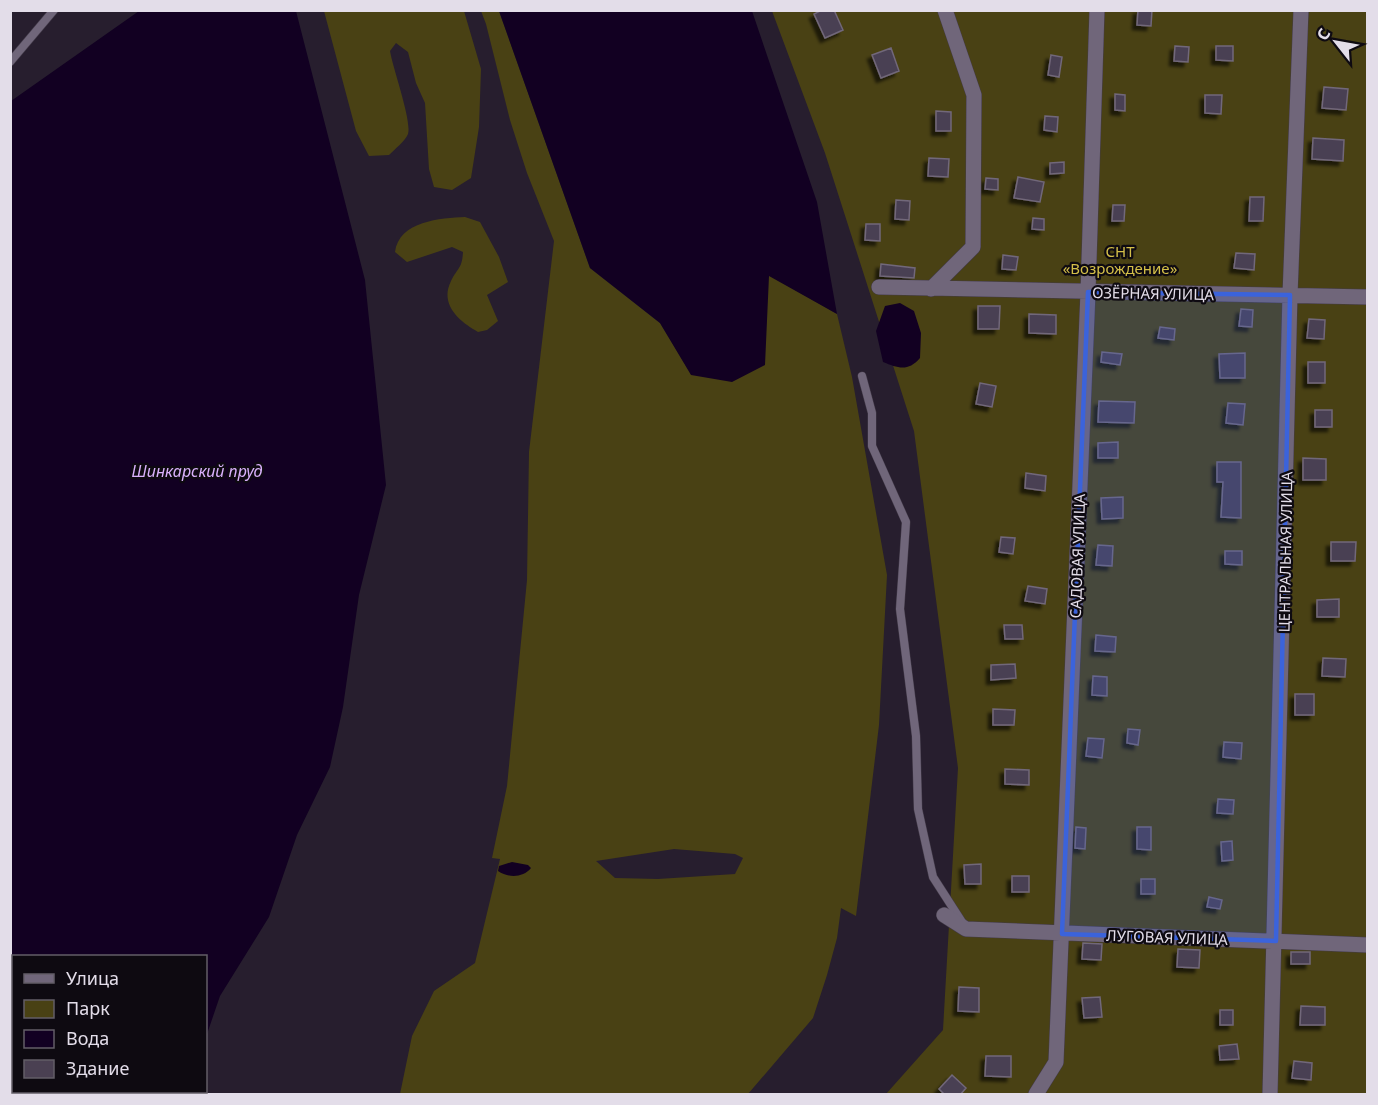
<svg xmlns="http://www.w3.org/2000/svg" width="1378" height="1105" viewBox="0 0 1378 1105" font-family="'Noto Sans',sans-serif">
<defs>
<filter id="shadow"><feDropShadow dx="-4.5" dy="4.5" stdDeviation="1.5" flood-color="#0009"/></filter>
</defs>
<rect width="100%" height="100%" fill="#271e2e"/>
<!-- green -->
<path fill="#494114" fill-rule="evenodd" d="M324 11H464L481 69 479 127 471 178 452 190 434 187 429 169 425 103 416 83 408 52 396 43 390 51C393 69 412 121 408 134 405 141 395 149 389 155L369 156 356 131Z
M481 11H499L590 268 660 323 691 374 769 275 837 314 852 377 887 575 879 725 856 916 841 908 837 938 827 975 813 1018 748 1094H400L412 1036 434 991 475 963 500 859 492 858 507 786 527 580 529 452 554 241 527 173 510 120 486 24ZM674 849 735 854 743 858 735 874 658 879 615 878 596 861Z
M772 11H1367V1094H886L943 1030 958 768 914 431 825 153Z
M465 217 480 222 499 257 508 282 487 295 498 321 487 330 478 332C460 322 439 305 451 281 458 267 462 269 463 252L452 247 407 262 395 252C399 221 441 218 465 217Z"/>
<!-- water -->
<path fill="#120022" d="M139 11H296L365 280 386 485 359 595 343 707 330 767 297 835 269 917 220 996 206 1037V956H14V1092H167L162 1094H11V101Z
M499 11H752L817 202 837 314 769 276 765 365 732 382 691 375 660 323 590 268Z
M900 303 914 311 921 333 920 358C908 372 898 368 883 362L876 331 885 306Z
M512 862 528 865 531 868C523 878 508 878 498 871L499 866Z"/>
<!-- building -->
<path fill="#4a4052" stroke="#71677a" stroke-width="1.5" filter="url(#shadow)" d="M822 10H834L843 30 825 38 814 14Z
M1138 10H1152L1151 26 1137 25Z
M1175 46 1189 47 1188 62 1174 61Z
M1216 46H1233V61L1216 60Z
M891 48 899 71 881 78 872 55Z
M1051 55 1062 57 1059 77 1048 75Z
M1324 87 1348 89 1346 110 1322 108Z
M1115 94 1125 95V111L1115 110Z
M1205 95H1222L1221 114 1205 113Z
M936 111 951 112V131H936Z
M1045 116 1058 117 1057 132 1044 130Z
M1313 138 1344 140 1343 161 1312 159Z
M929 158 949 159 948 177 928 176Z
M1064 162V173L1050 174V163Z
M1018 177 1044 182 1040 202 1014 198Z
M986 178 998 179V190L985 189Z
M1250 197H1264L1263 221H1249Z
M896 200 910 201 909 220 895 219Z
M1113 205H1125L1124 221H1112Z
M1033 218 1044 219V230L1032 229Z
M866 224H880V241L865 240Z
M1236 253 1255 254 1254 270 1234 268Z
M1003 255 1018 257 1016 270 1002 269Z
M881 264 915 268 914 278 880 276Z
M978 306H1000L999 329H978Z
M1241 309 1253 310 1252 327 1239 326Z
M1029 314 1056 315V334L1029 333Z
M1309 319 1325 320 1324 339 1307 338Z
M1160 327 1175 329 1174 340 1158 338Z
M1102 352 1122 354 1120 365 1101 362Z
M1245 353V378H1220L1219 354Z
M1308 362H1325V383H1308Z
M980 383 996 386 992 407 976 404Z
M1099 401 1135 402 1134 423 1098 422Z
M1228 403 1245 404 1243 425 1226 423Z
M1315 410H1332V427H1315Z
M1118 442V458H1098V443Z
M1303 458 1326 459V480H1303Z
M1217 462H1241V518L1221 517 1223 482H1217Z
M1026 473 1046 476 1045 491 1025 488Z
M1123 497V518L1102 519 1101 498Z
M1001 537 1015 538 1013 554 999 552Z
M1331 542H1356L1355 561H1331Z
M1098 545 1113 546 1112 566 1096 565Z
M1225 551H1242V565L1225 564Z
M1028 586 1047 589 1045 604 1025 601Z
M1339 599V617H1317V600Z
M1004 625H1022L1023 639H1005Z
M1096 635 1116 637 1115 652 1095 651Z
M1323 658 1346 659 1345 677 1322 676Z
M1015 664 1016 678 991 680V665Z
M1093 676 1107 677V696L1092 695Z
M1295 694H1314V715H1295Z
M993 709 1015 710 1014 725H993Z
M1128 729 1140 730 1138 745 1127 743Z
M1088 738 1104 739 1102 758 1086 756Z
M1224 742 1242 743 1241 759 1223 757Z
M1005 769 1029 770V785L1005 784Z
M1218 799 1234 800 1233 814 1217 813Z
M1076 827 1086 828 1085 849 1075 848Z
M1137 827H1151V850L1137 849Z
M1232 841 1233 860 1222 861 1221 842Z
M981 864V884H965L964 865Z
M1012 876H1029V892H1012Z
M1141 879H1155V894H1141Z
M1209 897 1222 900 1220 909 1207 907Z
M1083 943 1102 944 1101 960 1082 959Z
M1178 949 1200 950 1199 968 1177 967Z
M1291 952H1310V964H1291Z
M959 987 979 988V1012L958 1011Z
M1100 997 1102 1017 1084 1018 1082 998Z
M1301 1006 1325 1007V1025H1300Z
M1220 1010H1233V1025H1220Z
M1237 1044 1239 1059 1220 1060 1219 1046Z
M986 1056H1011V1077L985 1076Z
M1294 1061 1312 1063 1311 1080 1292 1078Z
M952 1075 966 1088 960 1095H945L939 1089Z"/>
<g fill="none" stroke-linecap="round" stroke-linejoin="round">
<!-- service casing -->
<g stroke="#433b49" stroke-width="9">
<path id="service" d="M10 62 54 10
M862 376 872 413V446L906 522 900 609 916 736 918 809 933 877 962 922"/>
</g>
<!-- minor casing -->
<g stroke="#433b49" stroke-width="16">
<path id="minor" d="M879 287 1368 297
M931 289 973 247 974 95 945 10
M944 915 966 929 1368 945
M1036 1094 1056 1062 1088 292 1097 10
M1270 1094 1290 295 1301 10"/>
</g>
<!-- service -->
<use href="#service" stroke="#70667a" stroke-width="8"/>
<!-- minor -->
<use href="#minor" stroke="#70667a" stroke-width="15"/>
</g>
<!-- marked area -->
<path fill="#3b63db" fill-opacity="0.2" stroke="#3b63db" stroke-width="4.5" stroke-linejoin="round" d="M1088 292 1290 295 1276 941 1062 934Z"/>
<g text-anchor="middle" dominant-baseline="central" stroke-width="4.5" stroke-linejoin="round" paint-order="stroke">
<!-- park labels -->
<g font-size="15" fill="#d4bf49" stroke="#0e0a11">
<text x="1120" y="251">СНТ<tspan x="1120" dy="17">«Возрождение»</tspan></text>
</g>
<!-- street labels -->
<g font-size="15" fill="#e3dde9" stroke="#0e0a11">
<text transform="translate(1153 293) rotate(1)">ОЗЁРНАЯ УЛИЦА</text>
<text transform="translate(1285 552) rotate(-89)">ЦЕНТРАЛЬНАЯ УЛИЦА</text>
<text transform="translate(1077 556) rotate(-88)">САДОВАЯ УЛИЦА</text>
<text transform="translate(1167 937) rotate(2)">ЛУГОВАЯ УЛИЦА</text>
</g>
<!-- water labels -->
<g font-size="16" font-style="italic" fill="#d9b1fb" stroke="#0e0a11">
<text x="197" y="471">Шинкарский пруд</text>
</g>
</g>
<!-- border -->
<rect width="1378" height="1105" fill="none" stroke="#e3dde9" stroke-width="24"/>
<!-- legend -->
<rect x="12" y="955" width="195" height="138" fill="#0e0a11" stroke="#635e67" stroke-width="1.5"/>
<rect x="24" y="974" width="30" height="9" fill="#70667a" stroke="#635e67" stroke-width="1.5"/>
<text x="66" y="985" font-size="18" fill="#e3dde9">Улица</text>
<rect x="24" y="1000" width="30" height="18" fill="#494114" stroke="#635e67" stroke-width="1.5"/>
<text x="66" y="1015" font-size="18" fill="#e3dde9">Парк</text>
<rect x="24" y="1030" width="30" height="18" fill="#120022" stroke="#635e67" stroke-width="1.5"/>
<text x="66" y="1045" font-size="18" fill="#e3dde9">Вода</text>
<rect x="24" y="1060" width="30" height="18" fill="#4a4052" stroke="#635e67" stroke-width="1.5"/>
<text x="66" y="1075" font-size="18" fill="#e3dde9">Здание</text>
<!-- north arrow -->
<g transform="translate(1336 42) rotate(301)" stroke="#0e0a11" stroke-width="4.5" paint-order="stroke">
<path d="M0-4.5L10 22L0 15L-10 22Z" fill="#e3dde9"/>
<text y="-9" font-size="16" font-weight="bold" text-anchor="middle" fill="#e3dde9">С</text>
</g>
</svg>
